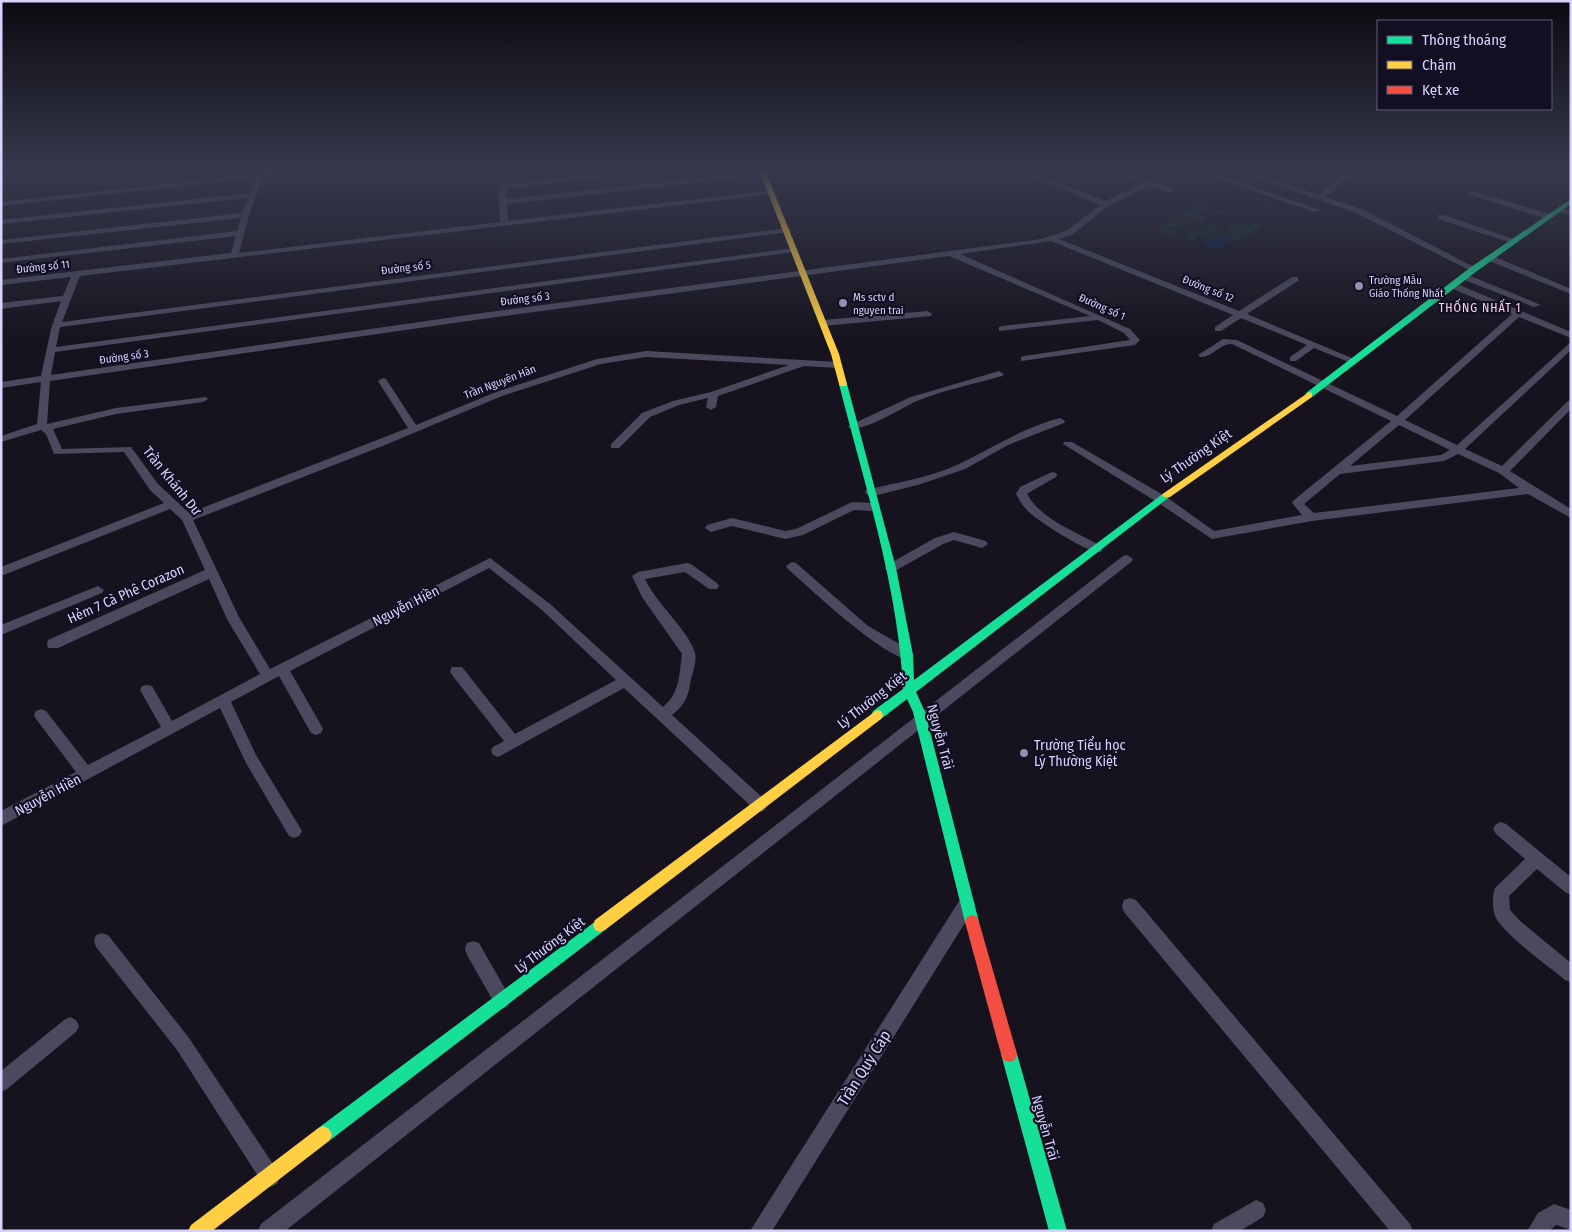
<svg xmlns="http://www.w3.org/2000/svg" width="1572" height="1232" viewBox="0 0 1572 1232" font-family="'Fira Sans Condensed',sans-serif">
<rect width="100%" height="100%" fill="#16131e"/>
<!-- green -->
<path fill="#13292a" d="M1202 204 1228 213 1218 214 1214 208 1203 206 1204 210 1215 213H1194L1205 217V222H1199L1198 219 1189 216 1179 218 1176 222 1169 221Z
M1188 218 1193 220 1184 222 1183 226H1187V223L1191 226H1199V224H1205L1199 227 1188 226 1184 230 1166 226 1168 229 1178 233 1176 237 1165 233 1166 230 1164 233 1156 229 1168 222 1181 225V221Z
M1244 219 1262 226 1237 241 1222 234 1212 239H1203L1218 234H1230L1225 229 1236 222 1243 228V225L1255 227 1244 222Z
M1217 222 1215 228 1220 232 1209 236 1199 235 1193 241 1181 237 1193 229H1203L1209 234 1205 228 1209 227 1211 223Z"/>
<!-- water -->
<path fill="#0f1e3f" d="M1221 235 1233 240 1217 250 1204 245V239H1212Z"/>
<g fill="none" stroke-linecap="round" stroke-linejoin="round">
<!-- street -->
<path fill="#4b495e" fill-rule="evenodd" d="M292 170H314L263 177 249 215 239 253 500 222 498 189 501 185 626 170H646L643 172 506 189V199L763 171 766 173 763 175 507 204 508 221 772 190 776 192 772 194 80 276 62 322 788 228 792 230 788 232 60 327 56 347 794 248 798 250 794 252 55 352 51 375 482 313 1041 239 1066 231 1100 205 1017 170H1026L1105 201 1143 183 1110 170H1119L1173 189 1174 191 1170 193 1149 186 1108 206 1072 235 1059 239 1239 311 1292 277H1298V281L1247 314 1359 361 1354 364 1351 363 1314 348 1296 361H1290V357L1307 345 1241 318 1221 331H1215V327L1233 315 1051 241 960 254 1130 329 1140 340 1135 345 1021 361V357L1024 356 1130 340 1124 333 1098 320 999 331V327L1002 326 1090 316 949 256 482 319 50 381 47 424 116 408 206 397 208 399 203 402 116 414 53 429 62 449 131 447 158 484 189 513 408 428 378 381 383 378 386 379 416 425 496 392 597 359 646 351 838 362 843 365 838 368 804 366 718 396 716 407 711 410 706 407 708 398 679 405 650 417 619 448H611V444L642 413 673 401 711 392 789 365 646 357 601 364 502 396 385 445 193 520 239 617 270 669 490 558 550 604 663 707C680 693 679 675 682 654L642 597 632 576 638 572 687 563 691 564 717 583 719 586 717 589H709L685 572 645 579C657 605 687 628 695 653 697 660 693 672 691 679 689 695 685 705 672 715L765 800 767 805 765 810 760 812 755 810 624 688 498 757 493 755 491 751 493 747 504 741 452 675 450 671 452 667H462L515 734 616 680 542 610 489 568 290 671 321 725 323 729 321 733 316 735 311 733 279 676 231 702 256 755 299 826 302 831 299 836 294 838 289 836 246 763 220 708 1 826V811L76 772 36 719 34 715 36 711 41 709 46 711 88 765 161 727 140 690 142 686 147 685 152 686 172 721 260 674 227 619 209 579 58 648H48L47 644 48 640 205 570 182 520 170 509 1 576V567L164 503 150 490 124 452 54 454 46 434 41 430 1 442V436L37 424 41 382 1 388V382L41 376 51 329 61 301 1 309V303L63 296 71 277 1 285V280L231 253 236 236 1 263V259L237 231 241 218 1 244V240L242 213 248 198 1 224V220L250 193 255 178 1 206V202Z
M1194 170H1204L1321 210 1314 212Z
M1237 170H1247L1319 195C1332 184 1345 170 1363 170L1343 181 1325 197 1364 210 1478 269 1471 271 1358 214Z
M1473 191 1553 215 1554 217 1547 219 1470 195 1469 193Z
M1556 208 1571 211V215L1556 212Z
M1438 215H1444L1519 241 1512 243 1438 219Z
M1487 256H1493L1571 289V294L1487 260Z
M1462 275H1468L1541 305 1534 307 1462 279Z
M1451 284H1457L1571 332V338L1519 317 1405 420 1457 445 1571 342V350L1465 449 1502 466 1568 401 1571 400V409L1510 471 1571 509V518L1528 494 1312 521 1212 539 1157 502 1063 444 1064 442H1072L1165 496 1214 531 1302 515 1292 503 1294 500 1391 421 1232 344C1220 343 1212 358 1200 357L1198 355 1223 339 1237 340 1397 416 1512 314 1451 288ZM1399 425 1450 450 1441 455 1350 466ZM1458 454 1499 473 1519 488 1314 513 1304 504 1340 474 1444 461Z
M928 311 932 314 931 316 823 326 819 323 823 320Z
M999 371 1004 374 1002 376C974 384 944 390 917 401 901 408 865 432 849 428L848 426 911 397Z
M1060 418 1065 421 1064 423 1008 445 965 469 921 484 870 497 865 493 866 490C897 482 930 478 959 464 992 448 1024 427 1060 418Z
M1052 472 1056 473 1057 475 1056 477 1028 493 1027 494C1041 520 1077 532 1101 546L1103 549 1101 552C1090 555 1040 522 1030 513 1023 507 1020 501 1016 494L1020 487Z
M852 502 874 503 880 507 874 511 854 510 803 535 785 539 732 526 711 532 705 528 707 525 732 518 785 531 796 529Z
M954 532 986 541 988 544 982 548 954 540 943 544 895 571H887L885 568 887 565 935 538Z
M1127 555 1133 559 1131 562 285 1231H258L261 1224 1123 556Z
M792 562 796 563 868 626 912 651 913 655 912 659C891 665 806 585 788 569L786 566Z
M98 586 104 590 102 593 1 635V625Z
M1501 822 1506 824 1571 877V895L1565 892 1537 869 1509 896 1510 910 1520 921 1571 963V982L1565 980C1546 964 1508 938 1496 918 1492 910 1492 895 1495 888L1525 859 1496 834 1493 829 1496 824Z
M967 896 973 898 975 904 973 910 772 1231H750L961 898Z
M1130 898 1136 900 1410 1224 1413 1231H1390L1124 912 1122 906 1124 900Z
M102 933 108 935 189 1038 277 1170 280 1177 277 1184 270 1187 263 1184 177 1050 96 947 94 941 96 935Z
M473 941 479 943 508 994 511 1000 508 1006 502 1009 496 1006 467 955 465 949 467 943Z
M70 1017 76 1020 79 1026 76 1032 7 1089 1 1092V1071L64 1020Z
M1256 1200 1263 1203 1266 1210 1263 1217 1240 1231H1211L1214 1224Z
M1554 1204 1571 1210V1230L1556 1225 1549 1231H1527L1538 1213Z"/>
<!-- fast -->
<path fill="#16e098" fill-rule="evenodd" d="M1571 199V204L1477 271 1312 397H1306V393L1471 267Z
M843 381 847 384 896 568 913 655 914 680 1164 493H1170L1172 495 916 692 925 712 979 922 977 927 972 929 967 927 965 922 913 712 907 699 881 719 877 720 873 719 871 715 873 711 903 689C898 585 864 484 839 384Z
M600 918 605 920 607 925 605 930 329 1141 323 1144 317 1141 314 1135 317 1129Z
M1009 1046 1015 1048 1017 1054 1067 1231H1049L1001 1054 1003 1048Z"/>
<!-- slow -->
<path fill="#ffcf43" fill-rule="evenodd" d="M759 170H765L839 354 847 384 846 386H840L839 384 831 354Z
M1309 392 1312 393V397L1170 497H1164L1162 495 1164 493Z
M877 710 881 711 883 715 881 719 605 930 600 932 595 930 593 925 595 920Z
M323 1126 329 1129 332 1135 329 1141 212 1231H188L191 1225 317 1129Z"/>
<!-- jam -->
<path fill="#f24e42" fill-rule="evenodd" d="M972 915 977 917 979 922 1017 1054 1015 1060 1009 1062 1003 1060 1001 1054 965 922 967 917Z"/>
</g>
<!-- sky -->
<linearGradient id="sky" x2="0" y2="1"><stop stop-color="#0c0a10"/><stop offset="0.5" stop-color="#36394c"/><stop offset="1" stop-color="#36394c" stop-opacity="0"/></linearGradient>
<rect width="1572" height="342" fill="url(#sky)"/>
<!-- markers -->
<g fill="#948faf" stroke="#130f22" stroke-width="2">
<circle cx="1359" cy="286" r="5"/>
<circle cx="843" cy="303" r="5"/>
<circle cx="1024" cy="753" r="5"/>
</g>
<g text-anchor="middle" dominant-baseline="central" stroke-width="4.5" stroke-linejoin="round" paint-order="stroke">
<!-- far-street labels -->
<g font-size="11" fill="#d8d2fd" stroke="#130f22">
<text transform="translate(43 267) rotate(-6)">Đường số 11</text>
<text transform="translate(406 268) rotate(-7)">Đường số 5</text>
<text transform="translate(1208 289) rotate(22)">Đường số 12</text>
<text transform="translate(525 299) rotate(-7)">Đường số 3</text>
<text transform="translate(1102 307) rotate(24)">Đường số 1</text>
<text transform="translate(124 357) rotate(-8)">Đường số 3</text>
<text transform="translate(500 382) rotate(-21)">Trần Nguyên Hãn</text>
</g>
<!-- far-poi labels -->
<g font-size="11" fill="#d8d2fd" stroke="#130f22" text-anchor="start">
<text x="1369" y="280">Trường Mẫu<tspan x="1369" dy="13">Giáo Thống Nhất</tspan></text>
<text x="853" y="297">Ms sctv d<tspan x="853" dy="13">nguyen trai</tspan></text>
</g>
<!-- far-neighbourhood labels -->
<g font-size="12" letter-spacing="1" fill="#fdd4ed" stroke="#130f22">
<text x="1480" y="308">THỐNG NHẤT 1</text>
</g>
<!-- street labels -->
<g font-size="14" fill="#d8d2fd" stroke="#130f22">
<text transform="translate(1196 456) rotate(-35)">Lý Thường Kiệt</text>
<text transform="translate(172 481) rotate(51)">Trần Khánh Dư</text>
<text transform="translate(126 594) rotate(-24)">Hẻm 7 Cà Phê Corazon</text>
<text transform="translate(406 606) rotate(-27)">Nguyễn Hiền</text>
<text transform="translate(872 700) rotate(-38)">Lý Thường Kiệt</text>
<text transform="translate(940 737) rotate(75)">Nguyễn Trãi</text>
<text transform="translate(48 795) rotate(-28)">Nguyễn Hiền</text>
<text transform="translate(550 945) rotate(-37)">Lý Thường Kiệt</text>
<text transform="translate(1045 1128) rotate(74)">Nguyễn Trãi</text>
</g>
<!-- poi labels -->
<g font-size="14" fill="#d8d2fd" stroke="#130f22" text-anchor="start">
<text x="1034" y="745">Trường Tiểu học<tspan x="1034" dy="16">Lý Thường Kiệt</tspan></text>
</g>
<!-- near-street labels -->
<g font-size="16" fill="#d8d2fd" stroke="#130f22">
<text transform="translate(864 1068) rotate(-58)">Trần Quý Cáp</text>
</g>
</g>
<!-- border -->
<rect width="1572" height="1232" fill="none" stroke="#d8d2fd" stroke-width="5"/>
<!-- legend -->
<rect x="1377" y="20" width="175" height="90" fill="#130f22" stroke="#625d7a"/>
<rect x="1387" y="36" width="25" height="8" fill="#16e098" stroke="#625d7a"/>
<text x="1422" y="45" font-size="15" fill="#d8d2fd">Thông thoáng</text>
<rect x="1387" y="61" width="25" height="8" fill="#ffcf43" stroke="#625d7a"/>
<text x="1422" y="70" font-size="15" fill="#d8d2fd">Chậm</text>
<rect x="1387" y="86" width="25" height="8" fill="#f24e42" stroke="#625d7a"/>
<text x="1422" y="95" font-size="15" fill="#d8d2fd">Kẹt xe</text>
</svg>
